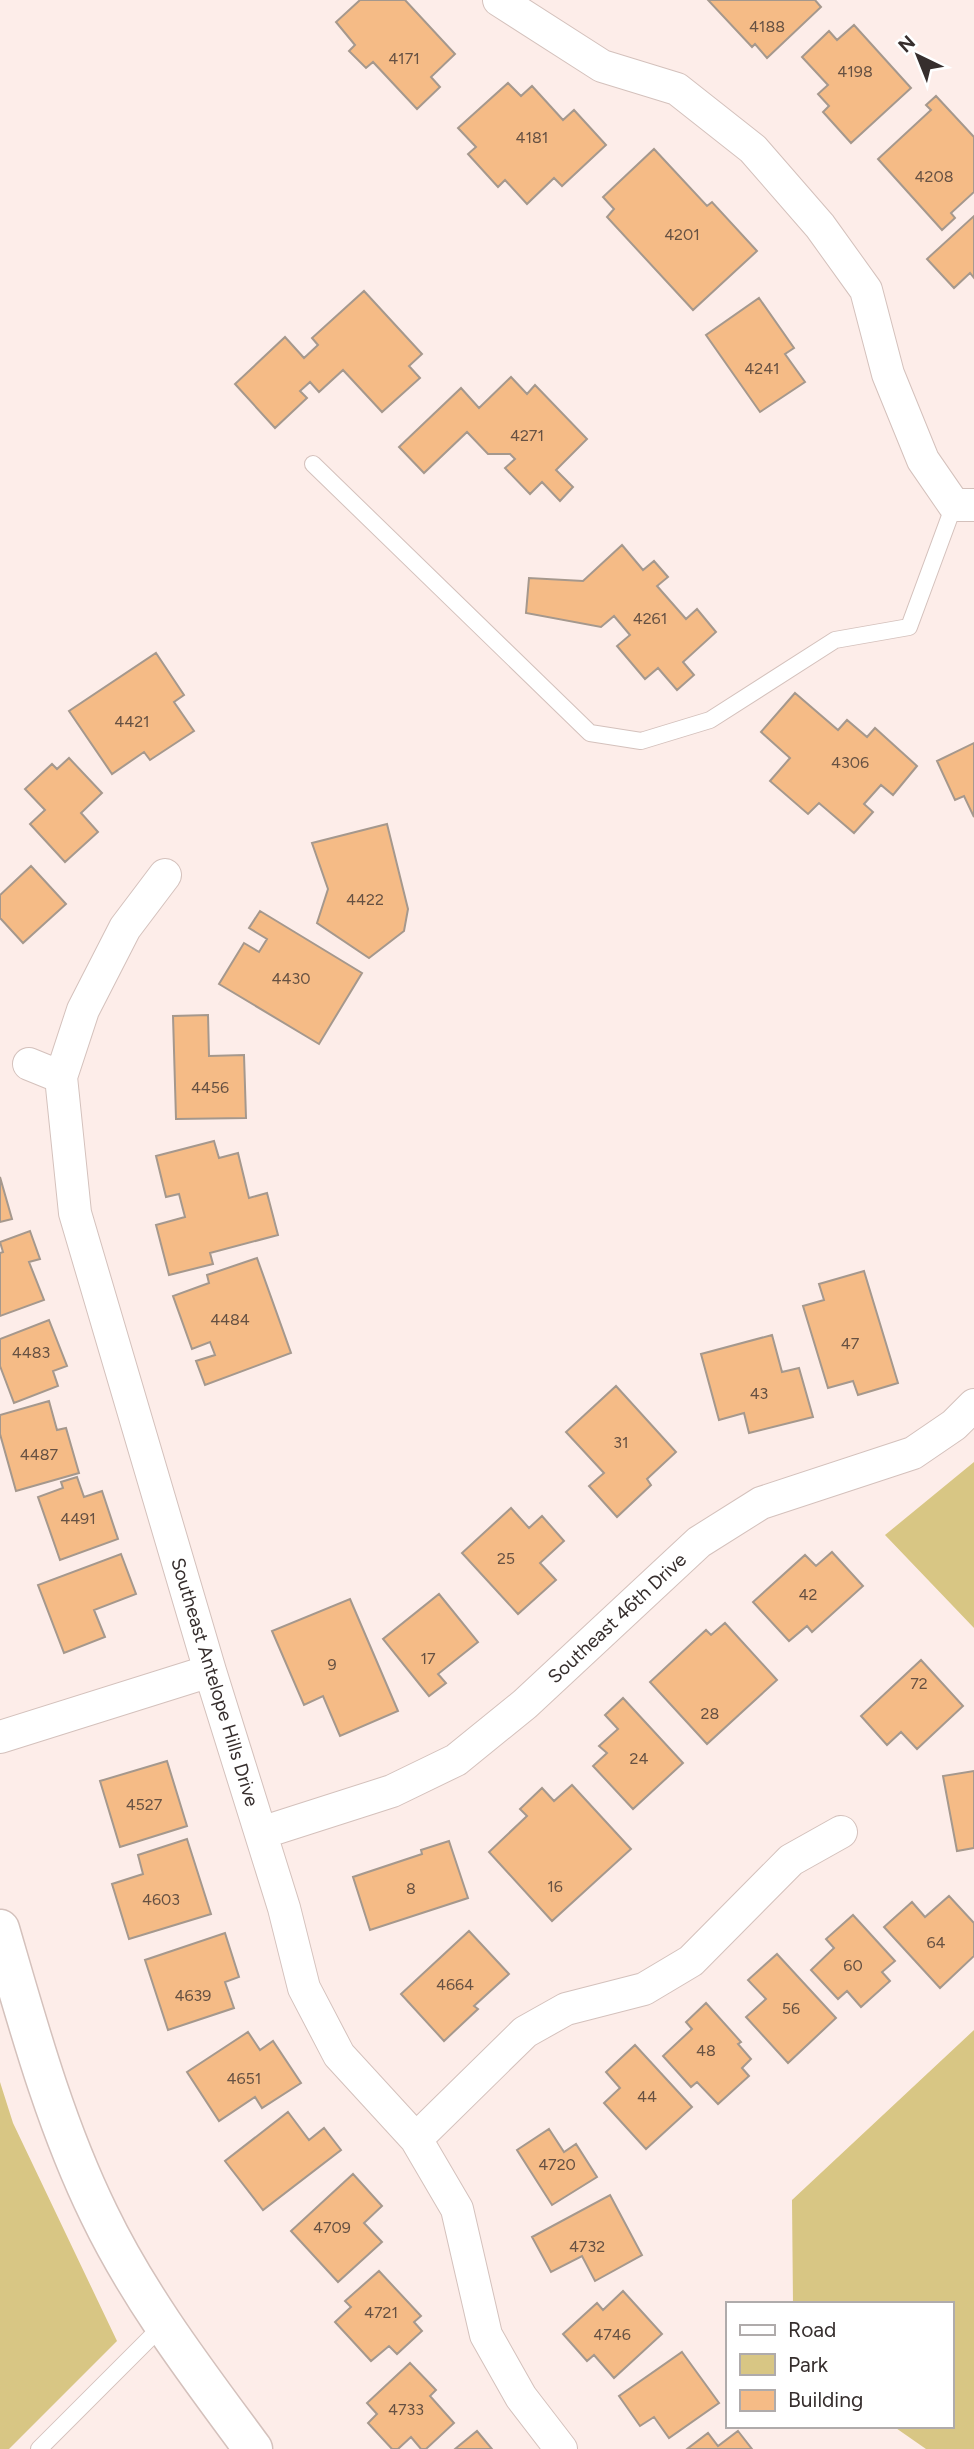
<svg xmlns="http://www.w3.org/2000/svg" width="974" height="2449" viewBox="0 0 974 2449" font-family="Figtree,sans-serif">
<rect width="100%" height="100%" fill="#fdede9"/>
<!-- green -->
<path fill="#d8c684" d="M974 1462V1628L885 1535Z
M974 2030V2449H926L893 2426H951V2304H793L792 2200Z
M0 2082 13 2123 117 2341 9 2449H0Z"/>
<!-- building -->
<path fill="#f5bb86" stroke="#a5988d" stroke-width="2" d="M360 0H405L455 54 431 77 440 87 417 109 373 62 366 68 349 51 355 45 336 22Z
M708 0H815L821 7 767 58 755 44 752 47Z
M854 25 911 88 851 143 823 112 829 106 818 94 828 85 802 57 829 31 837 40Z
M508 83 521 96 532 86 563 120 574 110 606 145 562 186 554 178 527 204 505 180 498 187 468 154 476 147 458 128Z
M936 96 974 137V192L951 213 955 218 942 230 878 159 931 110 926 105Z
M654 149 707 206 712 202 757 251 693 310 607 217 614 209 603 197Z
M974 216V278L970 273 954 288 927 259Z
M364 291 422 354 409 366 420 378 382 412 343 370 319 392 310 382 300 391 307 398 275 428 235 384 285 337 304 358 318 345 312 338Z
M759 298 794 348 785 354 805 382 760 412 706 335Z
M511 377 527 394 535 385 587 439 556 470 573 487 560 501 542 482 530 494 505 468 515 459 510 454H488L467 432 424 473 399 447 461 388 479 408Z
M622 545 643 570 654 561 668 577 657 586 686 619 697 609 716 632 683 662 694 675 677 690 658 668 645 679 617 646 630 635 614 616 601 627 526 613 529 578 583 581Z
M156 653 184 695 174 702 194 731 150 760 144 752 112 774 69 711Z
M795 693 838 730 847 720 867 737 875 728 917 766 893 795 881 785 864 804 873 812 854 833 819 803 808 814 770 781 790 758 761 732Z
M974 743V817L964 796 955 800 937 761Z
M69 758 102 793 81 813 98 832 65 862 30 824 45 810 25 789 52 764 57 769Z
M387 824 408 909 404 931 369 958 317 923 328 889 312 843Z
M31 866 66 904 23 943 0 918V895Z
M260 911 362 973 319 1044 219 984 244 943 259 952 267 939 249 928Z
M208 1015 209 1056 244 1055 246 1118 176 1119 173 1016Z
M214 1141 219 1158 238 1153 249 1198 267 1193 278 1235 210 1253 213 1264 169 1275 156 1225 185 1217 179 1194 166 1197 156 1156Z
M0 1177 12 1219 0 1222Z
M30 1231 40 1259 29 1262 44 1300 0 1316V1253L3 1252 0 1242Z
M257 1258 291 1353 205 1385 196 1361 215 1355 210 1342 192 1349 173 1296 209 1283 207 1275Z
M864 1271 898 1383 858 1395 853 1381 828 1388 803 1306 824 1300 819 1284Z
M49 1320 67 1366 53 1371 58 1386 14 1403 0 1366V1339Z
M772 1335 782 1372 799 1368 813 1417 749 1433 744 1413 719 1420 701 1354Z
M616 1386 676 1452 647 1479 651 1485 617 1517 589 1486 604 1473 566 1432Z
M49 1401 57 1430 66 1428 79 1473 16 1491 0 1434V1415Z
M77 1477 84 1497 102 1491 118 1539 60 1560 38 1497 63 1488 61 1482Z
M511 1508 529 1528 542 1516 564 1541 540 1563 556 1580 518 1614 462 1553Z
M832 1552 863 1586 812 1632 807 1626 789 1641 753 1602 805 1555 816 1566Z
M121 1554 136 1594 94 1610 105 1637 64 1653 38 1585Z
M439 1594 478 1642 438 1674 446 1683 429 1696 383 1639Z
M350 1599 398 1711 340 1736 323 1696 304 1705 272 1631Z
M725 1623 777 1680 707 1744 650 1682 706 1630 711 1635Z
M921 1660 963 1706 917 1749 901 1732 887 1745 861 1716Z
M623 1698 683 1763 633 1809 593 1766 607 1753 599 1746 618 1729 605 1715Z
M167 1761 187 1826 120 1847 100 1781Z
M974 1771V1848L957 1851 943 1776Z
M572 1785 631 1849 552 1921 489 1852 527 1816 520 1809 542 1788 554 1801Z
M187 1839 211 1914 129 1939 112 1884 143 1874 138 1855Z
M449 1841 468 1898 370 1930 353 1877 422 1854 421 1850Z
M949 1896 974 1923V1956L940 1988 884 1927 912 1902 925 1917Z
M853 1915 895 1961 882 1972 890 1981 861 2007 847 1991 838 1999 811 1970 834 1948 826 1939Z
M469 1931 509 1974 474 2006 478 2009 444 2041 401 1994Z
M225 1933 239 1977 225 1982 234 2008 168 2030 145 1960Z
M777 1954 836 2018 788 2063 746 2017 766 1999 748 1980Z
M706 2003 741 2042 738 2044 751 2059 742 2068 749 2076 718 2104 697 2082 691 2087 663 2056 692 2029 686 2022Z
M248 2032 260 2050 273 2041 301 2083 262 2108 255 2097 219 2121 187 2072Z
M635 2045 692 2107 646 2149 604 2103 620 2088 606 2072Z
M288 2112 309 2140 324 2128 341 2150 263 2210 225 2161Z
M549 2129 564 2152 576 2144 597 2177 552 2205 517 2150Z
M353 2174 382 2206 364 2223 382 2242 338 2282 291 2231Z
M610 2195 642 2255 595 2281 582 2256 551 2272 532 2237Z
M379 2271 421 2316 414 2322 422 2331 397 2354 389 2346 371 2361 335 2322 351 2307 345 2301Z
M623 2291 662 2334 614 2378 594 2355 587 2361 563 2334 597 2303 603 2310Z
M682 2352 719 2403 669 2438 654 2417 640 2426 619 2396Z
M410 2363 436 2390 430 2396 454 2423 426 2449H421L411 2437 398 2449H392L368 2423 377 2414 367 2403Z
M477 2431 492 2449H455Z
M738 2431 752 2449H687L708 2433 718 2446Z"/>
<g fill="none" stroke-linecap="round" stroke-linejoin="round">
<!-- lane casing -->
<g stroke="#d4c1bc" stroke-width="18">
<path id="lane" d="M313 464 590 733 641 741 710 720 835 640 909 627 954 505
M39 2449 162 2326"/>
</g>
<!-- street casing -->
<g stroke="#d4c1bc" stroke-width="34">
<path id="street" d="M499 0 602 66 677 89 753 149 820 226 866 290 888 374 923 460 954 505H974
M165 875 125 928 83 1010 61 1077 75 1213 210 1671 284 1908 304 1988 339 2055 416 2139 457 2209 486 2335 521 2397 561 2449
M29 1064 61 1077
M0 1737 210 1671
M261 1833 392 1791 456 1760 525 1704 699 1542 761 1503 913 1453 954 1425 974 1405
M416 2139 525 2032 566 2009 644 1989 691 1961 791 1860 841 1832"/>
</g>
<!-- secondary casing -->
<g stroke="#d4c1bc" stroke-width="41">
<path id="secondary" d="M0 1929C28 2025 55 2124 99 2214 140 2299 197 2373 253 2449"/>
</g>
<!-- lane -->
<use href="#lane" stroke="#fff" stroke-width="16"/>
<!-- street -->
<use href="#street" stroke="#fff" stroke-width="32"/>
<!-- secondary -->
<use href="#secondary" stroke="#fff" stroke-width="38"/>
</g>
<g text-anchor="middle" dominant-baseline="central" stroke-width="6" stroke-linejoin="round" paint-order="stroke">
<!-- number labels -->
<g font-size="16" fill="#665143">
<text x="767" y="26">4188</text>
<text x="404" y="58">4171</text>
<text x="855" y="71">4198</text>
<text x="532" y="137">4181</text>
<text x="934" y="176">4208</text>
<text x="682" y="234">4201</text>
<text x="762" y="368">4241</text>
<text x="527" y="435">4271</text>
<text x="650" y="618">4261</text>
<text x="132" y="721">4421</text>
<text x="850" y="762">4306</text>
<text x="365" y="899">4422</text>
<text x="291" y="978">4430</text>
<text x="210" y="1087">4456</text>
<text x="230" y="1319">4484</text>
<text x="850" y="1343">47</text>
<text x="31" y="1352">4483</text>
<text x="759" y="1393">43</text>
<text x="621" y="1442">31</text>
<text x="39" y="1454">4487</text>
<text x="78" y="1518">4491</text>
<text x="506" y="1558">25</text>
<text x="808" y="1594">42</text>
<text x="428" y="1658">17</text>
<text x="332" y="1664">9</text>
<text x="919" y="1683">72</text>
<text x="710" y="1713">28</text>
<text x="639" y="1758">24</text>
<text x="144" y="1804">4527</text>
<text x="555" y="1886">16</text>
<text x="411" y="1888">8</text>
<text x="161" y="1899">4603</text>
<text x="936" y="1942">64</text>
<text x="853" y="1965">60</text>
<text x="455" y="1984">4664</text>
<text x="193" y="1995">4639</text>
<text x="791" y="2008">56</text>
<text x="706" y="2050">48</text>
<text x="244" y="2078">4651</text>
<text x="647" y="2096">44</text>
<text x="557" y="2164">4720</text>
<text x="332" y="2227">4709</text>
<text x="587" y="2246">4732</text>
<text x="381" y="2312">4721</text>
<text x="612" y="2334">4746</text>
<text x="406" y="2409">4733</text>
</g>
<!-- street labels -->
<g font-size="19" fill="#362e2d" stroke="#fff">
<text transform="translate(617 1618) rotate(-43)">Southeast 46th Drive</text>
<text transform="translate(215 1682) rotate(73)">Southeast Antelope Hills Drive</text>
</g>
</g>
<!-- legend -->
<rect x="726" y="2302" width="228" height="126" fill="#ffffff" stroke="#afabab" stroke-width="2"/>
<rect x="740" y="2325" width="35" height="10" fill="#ffffff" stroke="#afabab" stroke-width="2"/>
<text x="788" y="2337" font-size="21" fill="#362e2d">Road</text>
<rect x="740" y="2354" width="35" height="21" fill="#d8c684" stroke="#afabab" stroke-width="2"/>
<text x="788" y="2372" font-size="21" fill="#362e2d">Park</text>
<rect x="740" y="2390" width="35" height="21" fill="#f5bb86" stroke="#afabab" stroke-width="2"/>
<text x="788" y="2407" font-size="21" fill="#362e2d">Building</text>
<!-- north arrow -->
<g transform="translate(918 56) rotate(317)" stroke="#ffffff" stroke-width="5" paint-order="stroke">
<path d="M0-5L12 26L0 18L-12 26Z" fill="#362e2d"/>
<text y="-10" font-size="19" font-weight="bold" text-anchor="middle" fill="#362e2d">N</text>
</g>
</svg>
